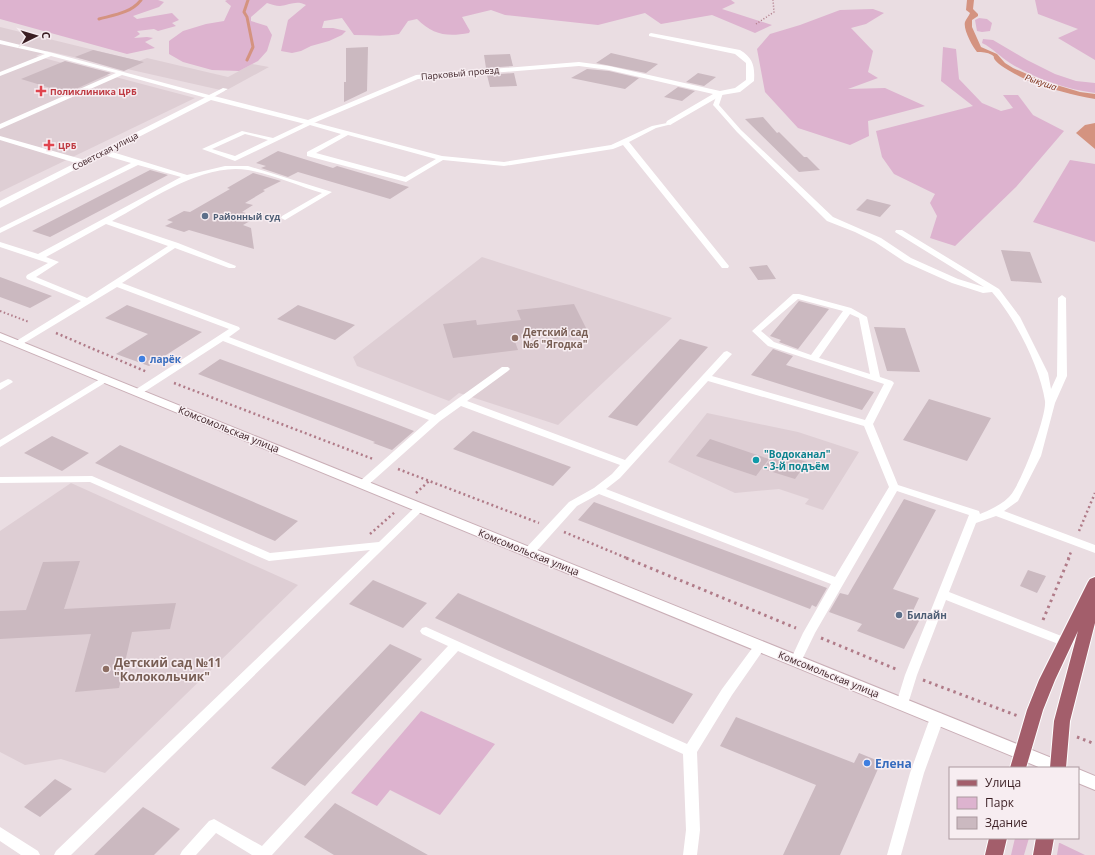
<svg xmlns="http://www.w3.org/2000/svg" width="1095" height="855" viewBox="0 0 1095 855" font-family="'Open Sans',sans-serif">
<rect width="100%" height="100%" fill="#eadde2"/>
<!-- built -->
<path fill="#deced4" d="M0 27 139 61 147 58 228 77 252 64 269 67 225 91 47 51 36 56 195 98 0 192Z
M482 257 672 318 558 425 459 393 449 401 357 366 353 357Z
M707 413 798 432 859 452 823 510 805 504 809 499 779 489 735 493 668 462Z
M71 483 298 585 105 773 61 759 25 765 0 752V531Z"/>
<!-- green -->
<path fill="#ddb3cf" d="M0 0H158L164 2 159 7 133 16 137 19 172 13 179 20 172 23 176 26 158 31 154 29 137 31 140 34 134 38 147 37 153 38 145 42 155 48 127 54 0 19Z
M227 0H731L735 3 722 9 772 25 755 33 712 15 661 24 645 13 598 25 505 15 491 10 462 17 470 31 469 33C447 37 433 35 417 19L408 21 399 34C384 37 369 35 354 35L342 18 324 21 322 28H333L346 31 342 35 329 41 311 46 301 51 292 53 281 51 288 20 306 5C296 0 290 5 280 6 276 6 271 4 267 3L251 17V21L267 26 272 35 267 51 258 61 239 71 212 70 183 62 169 54V41L183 31 206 24 224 21 231 6 225 1Z
M1035 0H1095V60L1058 38 1078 29 1038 14Z
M873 9 884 13 866 24 851 28 873 51 868 72 878 78 848 89 885 88 925 106 868 121 869 136 850 145 798 128 765 92 757 49 770 34 800 25 840 10Z
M979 18 987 19 992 23 990 31 982 32 977 31 975 20Z
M983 39 993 40 1027 60 1055 74 1076 81 1095 83V93C1064 89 1036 79 1010 63 1000 57 993 48 982 43Z
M943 47 956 49 959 79 982 103 1001 111 1013 108 1003 95H1018L1033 115 1064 131 1016 187 955 246 930 238 937 216 930 203 935 194 894 174 882 157 876 131 973 106 941 81Z
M1070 160 1095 164V242L1033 222Z
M421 711 495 744 440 815 390 790 377 806 351 793Z
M1015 838H1029L1024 855H1011Z
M1059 843H1060L1085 855H1057Z"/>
<!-- water -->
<path fill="#d49380" d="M967 0H974L973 9 978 14V16L972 20V27L981 47 997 54 1005 63 1013 68 1043 81 1080 92 1095 94V99C1073 95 1050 89 1029 81 1021 77 1000 67 995 60 992 56 996 58 992 55 987 52 982 52 977 52 972 46 963 29 965 22 966 19 969 16 970 13L966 10Z
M1095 123V149L1076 133 1085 125Z"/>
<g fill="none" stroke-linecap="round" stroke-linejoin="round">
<!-- stream -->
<path stroke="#d49380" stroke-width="3" d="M99 19C114 15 131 13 141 0
M247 60 253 47 247 17 244 12 248 0"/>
</g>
<!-- building -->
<path fill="#cbb9c0" d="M368 47 367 91 344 102V82H346V48Z
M93 50 144 62 124 71 75 57Z
M611 53 654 63 658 64 646 73 596 63Z
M510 54 513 66 486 68 484 55Z
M65 61 111 73 67 93 21 79Z
M587 69 609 71 639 78 625 89 571 78Z
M514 73 517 86 490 87 487 75Z
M698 73 716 77 704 86 686 82Z
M678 87 695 91 682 101 664 97Z
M763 117 777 133 779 132 804 157H807L820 170 799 172 745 119Z
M278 151 333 168 337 166 409 187 390 199 298 172 288 177 261 168 266 166 256 163Z
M150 170 168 175 50 237 32 231Z
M253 173 281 181 263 190 265 191 245 203 253 205 242 212 246 213 239 218 250 221 243 225 251 228 254 249 189 230 184 232 165 226 173 222 167 220 184 211 190 212 230 189 227 188Z
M867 199 891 205 880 217 856 210Z
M1001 250 1030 252 1042 283 1011 281Z
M767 265 776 279 758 280 749 267Z
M0 277 52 296 30 308 0 297Z
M799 301 829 309 798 349 779 342 781 340 770 336Z
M574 304 589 334 553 339 551 335 514 339 518 350 453 358 443 324 476 320 477 325 521 320 517 310Z
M127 305 202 332 149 366 116 354 148 334 105 318Z
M298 305 355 325 335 340 277 319Z
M874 327 905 328 920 372 887 371Z
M680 339 708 347 637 426 608 417Z
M773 349 793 356 786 365 874 392 862 410 751 375Z
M220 359 396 424 414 431 392 450 373 443 375 442 198 374Z
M929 399 991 418 967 461 903 440Z
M473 431 571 467 553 486 453 449Z
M52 436 89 453 62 471 24 453Z
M710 439 769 459 756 476 696 456Z
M120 445 298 521 275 541 95 463Z
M776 452 807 462 795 479 763 469Z
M904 499 936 510 893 589 919 598 911 615 920 619 904 649 857 631 862 624 829 612 840 593 848 595Z
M594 502 827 588 816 607 812 605 810 609 578 520Z
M80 561 64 609 176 603 170 629 132 632 119 688 75 692 91 634 0 639V611L26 610 43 562Z
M1028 570 1046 576 1037 593 1020 586Z
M373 580 427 603 403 628 349 604Z
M458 593 693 694 673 724 435 618Z
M390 644 422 659 305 786 271 768Z
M736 717 854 763 859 753 881 762 840 855H783L816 785 720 746Z
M55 779 72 789 40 817 24 807Z
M335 803 428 855H334L304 837Z
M143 807 180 829 154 855H94Z"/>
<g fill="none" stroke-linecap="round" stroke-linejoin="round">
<!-- secondary casing -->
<g stroke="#caafb7" stroke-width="2">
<path id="secondary" d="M0 333 1064 763 1066 768H1041L0 340Z
M1078 769 1095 776V790L1078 783Z"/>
</g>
<!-- primary casing -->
<g stroke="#fff" stroke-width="2">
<path id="primary" d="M1095 577V623L1070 721 1066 768H1050L1054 721 1078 631 1055 680 1043 710 1026 768H1010L1027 710 1039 680 1088 582 1090 579Z
M989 838H1007L1003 855H985Z
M1036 838H1054L1051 855H1033Z"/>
</g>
<!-- path-far3 -->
<path stroke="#b07b88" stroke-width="1.5" stroke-dasharray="1 2" stroke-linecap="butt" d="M756 24 774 12 773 0"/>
<!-- path-far2 -->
<path stroke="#b07b88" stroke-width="2" stroke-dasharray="1.5 2.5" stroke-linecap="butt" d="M0 311 29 322"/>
<!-- path-far1 -->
<path stroke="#b07b88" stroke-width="2.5" stroke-dasharray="2 3" stroke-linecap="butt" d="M56 333 147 372
M174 383 373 459
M398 469 539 523
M416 493 429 481
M1079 531 1095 493
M564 532 629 559
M370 534 395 512
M1068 559 1071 552"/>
<!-- path -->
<path stroke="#b07b88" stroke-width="3" stroke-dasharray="2.5 4" stroke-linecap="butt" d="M626 558 796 628
M1043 620 1069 558
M821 638 898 670
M923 680 1018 716
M1077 737 1095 744"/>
<!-- lane -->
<path fill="#fff" fill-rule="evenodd" d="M0 40 53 53 209 95 223 88 228 89 210 99 122 75 0 129V124L116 73 51 56 0 76V72L45 54 0 44Z
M718 92 723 93 719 105 741 130 833 217 881 238 911 258 958 279 984 287 895 232 896 230H902L999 289 1020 317 1048 373 1051 389 1057 376 1058 298 1062 295 1066 298 1067 376 1055 403 1041 456 1018 501 1004 511 1095 545V553L996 516 976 523 949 592 1069 639 1071 642 1069 645 1065 646 1061 645 946 600 917 675 908 704 907 707 902 709 897 707 896 704 905 675 969 515 897 491 815 633 800 664 796 666 792 664 790 661 803 633 831 584 599 494 577 506 533 555H525L523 552 525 549 569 502 594 488 612 474 620 465 461 406 440 421 367 486H359L358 484 359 482 429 420 223 341 141 394H135L133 392 135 390 229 329 117 287 21 345 18 346 13 343 81 301 27 279 26 277 27 275 48 263 0 247V242L38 254 181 177 138 165 0 233V228L131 163 100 154V150H106L187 175 225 166H248L332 192 285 220 281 218 282 216 322 193C299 186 271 174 248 170 204 162 150 200 112 221L178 243 236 266 235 268H229L175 248 122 283 239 327 240 329 229 337 435 415 502 367H508L510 369 508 371 467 401 625 460 724 352 727 351 732 354 712 376 865 420 884 384 768 346 752 331 793 294H799L851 308 867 317 880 377 892 381 894 383 873 424 898 485 979 511 980 514C990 510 1001 505 1009 497 1020 487 1047 416 1045 401 1040 367 1015 318 992 292L983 293 952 283 905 262 875 242 855 232 827 221 737 132 714 106 713 105ZM106 224 168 246 87 298 36 277 59 262 46 257ZM798 299 843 311 811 355 774 342 761 331ZM850 314 859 318 870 374 819 358ZM708 381 864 426 889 487 835 577 606 489 620 478Z
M309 121 442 156 504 162 611 145 652 126 672 122V124L656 128 629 142 729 266 728 268H722L623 145 613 149 504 166 443 160 406 182 307 156V152L341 134 310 125 235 161 202 149 242 131 273 138ZM245 134 268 140 235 156 212 149ZM348 135 436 159 405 177 316 153Z
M0 136 85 160 86 162 82 164H79L0 140Z
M105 376 108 377 110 379 108 381 0 447V440Z
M8 379 11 380 13 382 0 390V383Z
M92 476 270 553 379 542 417 505H425L426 507 71 855H54L56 851 370 550 269 561 90 482 0 483V477Z
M426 627 687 744 722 689 756 643 760 642 764 643 766 646 764 649 732 695 697 752 700 830 697 855H683L686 830 683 754 458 651 272 855H252L216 833 196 855H180L182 851 209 821 214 819 262 846 448 646 422 634 420 631 422 628Z
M937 713 942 714 944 718 924 773 901 855H887L910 773 930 718 932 714Z
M0 827 38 851 40 855H21L0 841Z"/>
<!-- street -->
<path fill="#fff" fill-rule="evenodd" d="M651 33 740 50C753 58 755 66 754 81L740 92 722 95 670 125 666 123 667 121 713 94 609 70 579 66 418 79 309 125 211 100 0 208V201L210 95 308 120 416 75 579 62 609 66 720 91 735 88 746 80V63L735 54 649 36V34Z"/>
<!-- secondary -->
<use href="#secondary" fill="#fff" fill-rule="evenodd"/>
<!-- primary -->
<use href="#primary" fill="#a35e6b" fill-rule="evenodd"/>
</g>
<!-- markers -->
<g fill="#e0444e" stroke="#f7edf1" stroke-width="1.5">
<path d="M39 85h4v4h4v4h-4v4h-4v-4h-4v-4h4z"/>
<path d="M47 139h4v4h4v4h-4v4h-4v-4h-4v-4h4z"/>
</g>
<g fill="#5c6f8a" stroke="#f7edf1" stroke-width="1.5">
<circle cx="205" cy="216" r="4"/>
<circle cx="899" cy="615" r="4"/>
</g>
<g fill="#8d6e63" stroke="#f7edf1" stroke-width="1.5">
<circle cx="515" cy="338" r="4"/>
<circle cx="106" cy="669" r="4"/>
</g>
<g fill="#3f7fe0" stroke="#f7edf1" stroke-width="1.5">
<circle cx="142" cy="359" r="4"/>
<circle cx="867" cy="763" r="4"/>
</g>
<circle fill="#0f9aa8" stroke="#f7edf1" stroke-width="1.5" cx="756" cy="460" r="4"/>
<g text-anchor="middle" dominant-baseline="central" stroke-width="3" stroke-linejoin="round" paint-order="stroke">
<!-- far-street labels -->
<g font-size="9" fill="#3a1e23" stroke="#f7edf1">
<text transform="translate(460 73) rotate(-5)">Парковый проезд</text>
<text transform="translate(105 151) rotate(-27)">Советская улица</text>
</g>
<!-- far-water labels -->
<g font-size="9" font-style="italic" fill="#792d15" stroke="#f7edf1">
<text transform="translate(1041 82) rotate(19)">Рыкуша</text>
</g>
<!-- far-health labels -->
<g font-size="9" font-weight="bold" fill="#be3a42" stroke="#f7edf1" text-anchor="start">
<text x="50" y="91">Поликлиника ЦРБ</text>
<text x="58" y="145">ЦРБ</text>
</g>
<!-- far-service labels -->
<g font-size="9" font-weight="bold" fill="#4e5e75" stroke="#f7edf1" text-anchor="start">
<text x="213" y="216">Районный суд</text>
</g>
<!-- education labels -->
<g font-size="10" font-weight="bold" fill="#785e54" stroke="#f7edf1" text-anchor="start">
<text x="523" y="332">Детский сад<tspan x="523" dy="12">№6 "Ягодка"</tspan></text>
</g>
<!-- shop labels -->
<g font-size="10" font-weight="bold" fill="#366cbe" stroke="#f7edf1" text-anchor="start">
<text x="150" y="359">ларёк</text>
</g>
<!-- street labels -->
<g font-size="10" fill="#3a1e23" stroke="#f7edf1">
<text transform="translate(229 429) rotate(22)">Комсомольская улица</text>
<text transform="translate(529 552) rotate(22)">Комсомольская улица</text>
<text transform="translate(829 674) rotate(22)">Комсомольская улица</text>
</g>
<!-- culture labels -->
<g font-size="10" font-weight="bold" fill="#0d838f" stroke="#f7edf1" text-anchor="start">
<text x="764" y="454">"Водоканал"<tspan x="764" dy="12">- 3-й подъём</tspan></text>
</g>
<!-- service labels -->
<g font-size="10" font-weight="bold" fill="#4e5e75" stroke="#f7edf1" text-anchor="start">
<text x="907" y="615">Билайн</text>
</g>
<!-- near-education labels -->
<g font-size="12" font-weight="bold" fill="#785e54" stroke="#f7edf1" text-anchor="start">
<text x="114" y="662">Детский сад №11<tspan x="114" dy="14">"Колокольчик"</tspan></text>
</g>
<!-- near-shop labels -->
<g font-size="12" font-weight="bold" fill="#366cbe" stroke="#f7edf1" text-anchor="start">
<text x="875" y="763">Елена</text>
</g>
</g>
<!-- legend -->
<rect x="949" y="767" width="130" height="72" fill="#f7edf1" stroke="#ab9a9f"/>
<rect x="957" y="780" width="20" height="6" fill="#a35e6b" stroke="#ab9a9f"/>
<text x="985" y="787" font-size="12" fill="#3a1e23">Улица</text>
<rect x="957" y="797" width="20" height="12" fill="#ddb3cf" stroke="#ab9a9f"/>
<text x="985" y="807" font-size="12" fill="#3a1e23">Парк</text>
<rect x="957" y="817" width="20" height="12" fill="#cbb9c0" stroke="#ab9a9f"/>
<text x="985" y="827" font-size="12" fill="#3a1e23">Здание</text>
<!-- north arrow -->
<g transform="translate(36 36) rotate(85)" stroke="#f7edf1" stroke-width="3" paint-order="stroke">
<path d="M0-3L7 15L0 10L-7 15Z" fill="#3a1e23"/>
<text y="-6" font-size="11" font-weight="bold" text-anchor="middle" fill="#3a1e23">С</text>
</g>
</svg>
